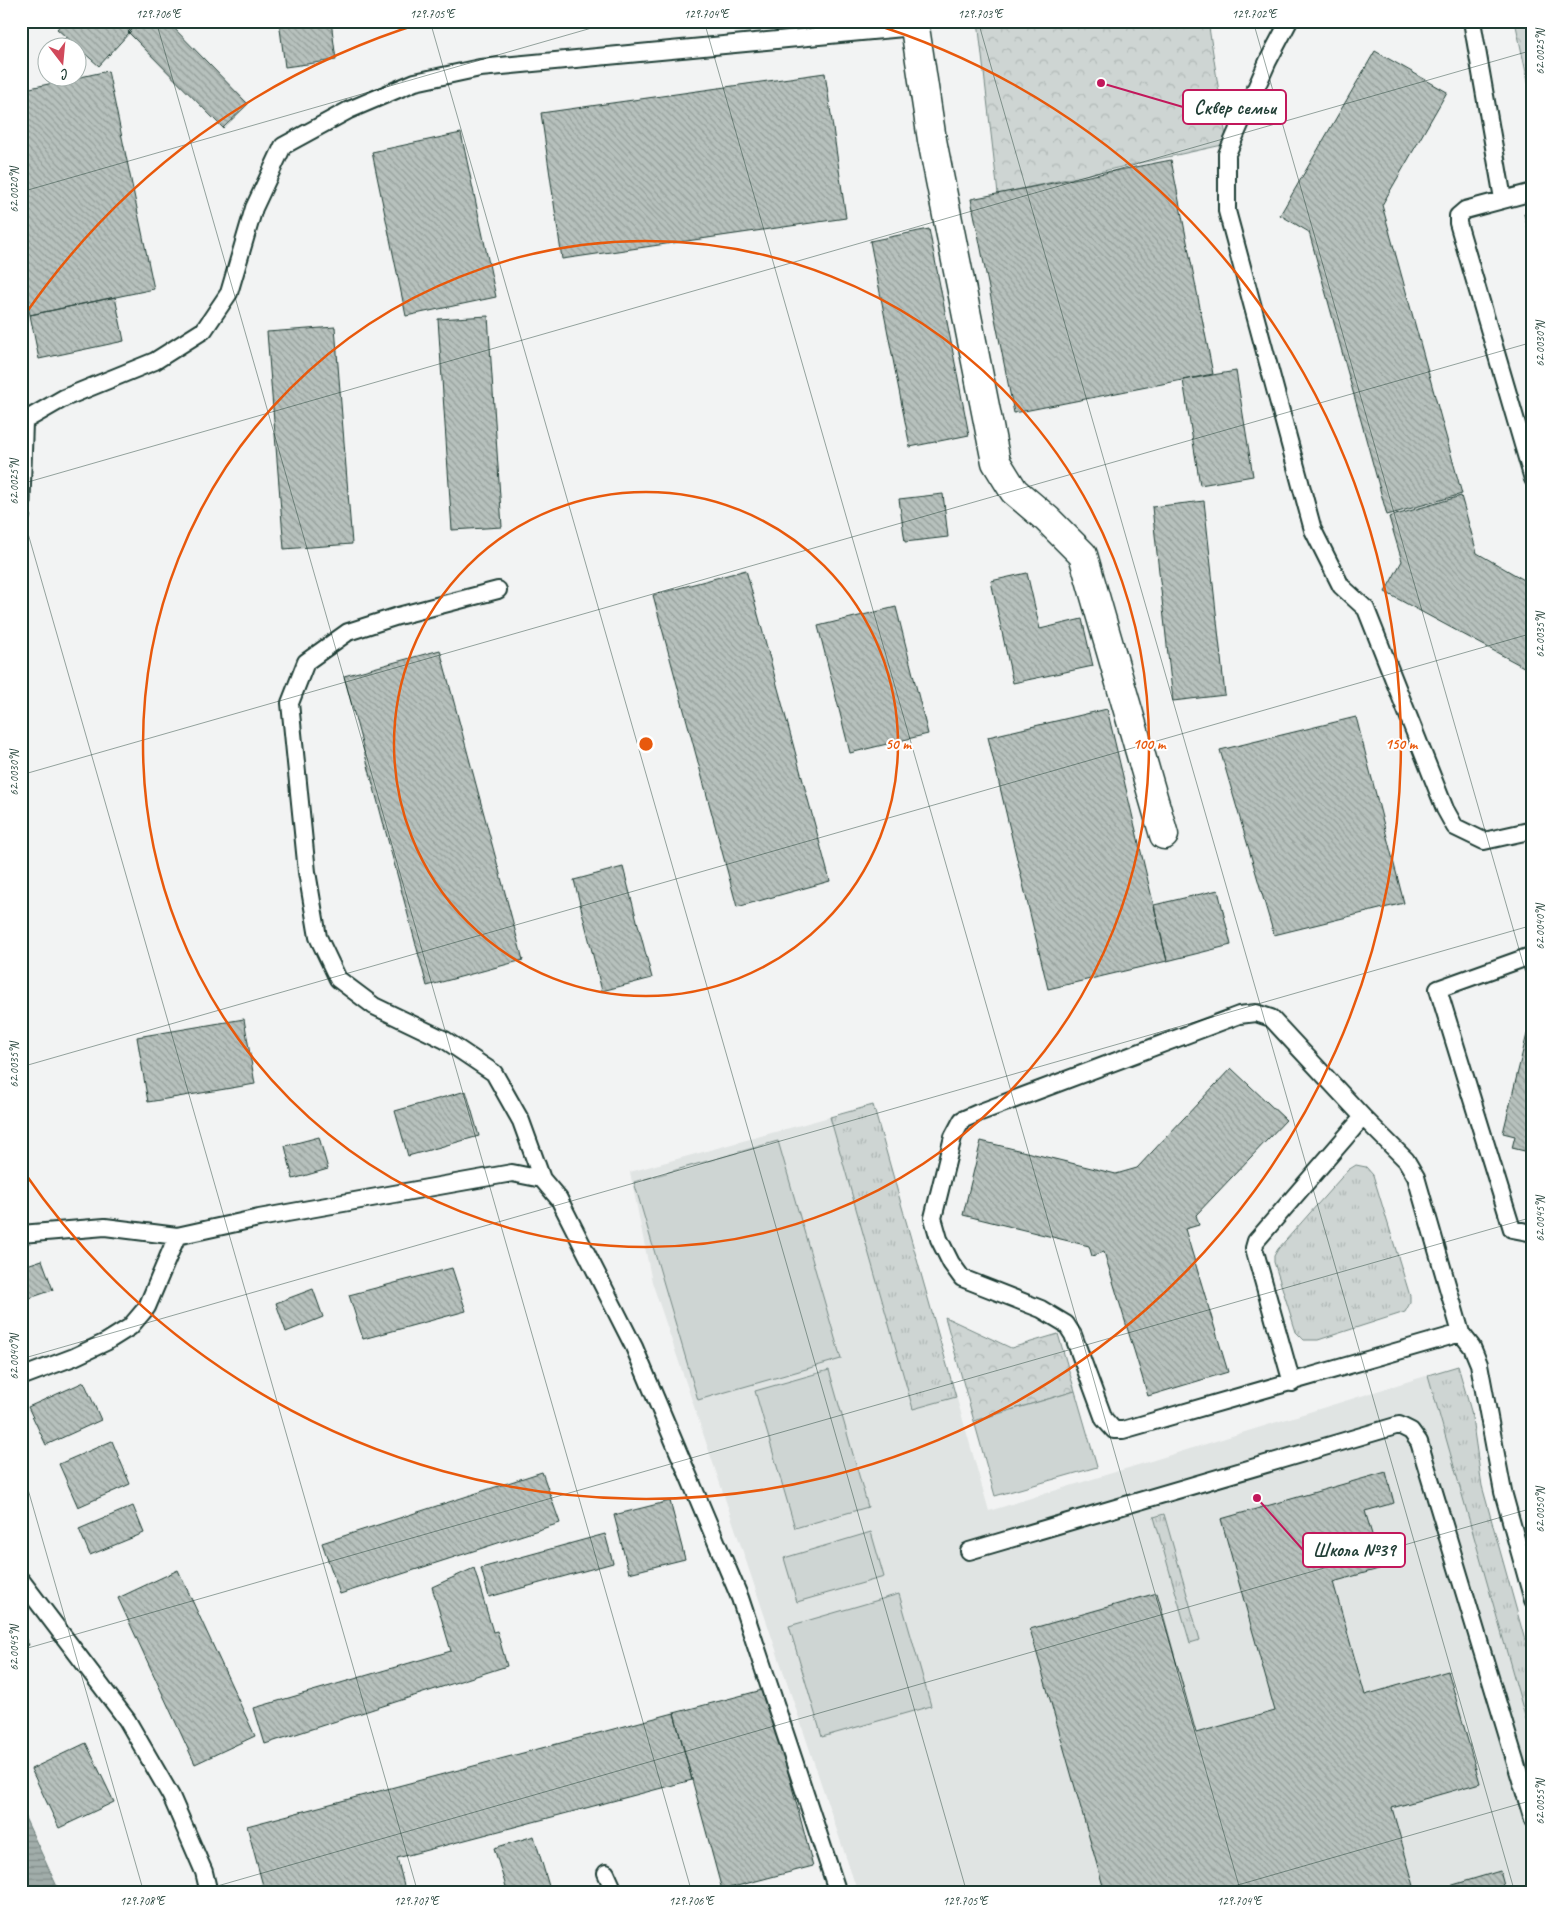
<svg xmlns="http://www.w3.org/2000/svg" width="1554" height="1914" viewBox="0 0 1554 1914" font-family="Caveat,sans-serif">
<defs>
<pattern id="grass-tufts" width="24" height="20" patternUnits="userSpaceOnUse" patternTransform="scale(1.25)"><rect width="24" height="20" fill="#ced5d3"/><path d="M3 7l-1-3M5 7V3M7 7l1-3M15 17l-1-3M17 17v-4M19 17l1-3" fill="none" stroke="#b0b8b6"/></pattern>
<pattern id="forest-crowns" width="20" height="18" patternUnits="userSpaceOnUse" patternTransform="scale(1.25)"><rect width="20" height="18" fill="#ced5d3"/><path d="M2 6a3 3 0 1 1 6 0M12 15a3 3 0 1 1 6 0" fill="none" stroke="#b0b8b6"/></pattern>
<pattern id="water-rules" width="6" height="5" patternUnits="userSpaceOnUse" patternTransform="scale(1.25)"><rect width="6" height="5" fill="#a1adaa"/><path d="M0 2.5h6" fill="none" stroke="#838e8b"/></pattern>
<pattern id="building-back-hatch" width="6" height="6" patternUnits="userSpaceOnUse" patternTransform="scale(1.25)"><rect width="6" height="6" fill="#b7c1bd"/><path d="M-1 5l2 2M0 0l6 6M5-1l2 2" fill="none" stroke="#949e9a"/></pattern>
</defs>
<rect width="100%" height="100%" fill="#f2f3f3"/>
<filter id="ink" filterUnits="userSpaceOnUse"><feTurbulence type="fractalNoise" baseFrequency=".02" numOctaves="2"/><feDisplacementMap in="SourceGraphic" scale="10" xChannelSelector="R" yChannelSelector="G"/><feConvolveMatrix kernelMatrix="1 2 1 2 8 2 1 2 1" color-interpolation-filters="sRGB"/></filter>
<g filter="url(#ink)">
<!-- built -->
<path fill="#e0e4e3" d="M873 1105 989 1511 1458 1366 1471 1411 1482 1486 1533 1669V1893H858L652 1282 630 1172Z"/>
<!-- grass -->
<path fill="url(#grass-tufts)" stroke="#768984" d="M873 1105 956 1397 913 1409 830 1117Z
M1356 1165 1366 1167 1373 1175 1410 1296V1303L1405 1312 1318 1340H1304L1296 1332 1274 1262V1256L1278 1249 1348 1170Z
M1458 1366 1471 1411 1482 1486 1533 1669V1744L1428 1375Z
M1164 1514 1200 1640 1190 1643 1154 1517Z"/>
<!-- forest -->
<path fill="url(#forest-crowns)" stroke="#768984" d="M978 21H1208L1227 144 998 194Z
M1515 21H1533V105Z
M945 1317 1011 1348 1058 1334 1075 1391 974 1421Z"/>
<!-- garden -->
<path fill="#ced5d3" stroke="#768984" d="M778 1141 841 1359 698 1400 634 1182Z
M829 1370 868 1507 795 1528 755 1391Z
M1075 1391 1097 1467 995 1496 974 1421Z
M871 1532 884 1577 797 1602 784 1558Z
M899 1594 931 1706 822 1737 789 1626Z"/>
<!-- water -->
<path fill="url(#water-rules)" stroke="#6d807b" d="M21 1809 60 1893H21Z"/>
<!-- building -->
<path fill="url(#building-back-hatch)" stroke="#1f3d34" d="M64 21H140L99 66 57 29Z
M139 21H167L248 104 223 128 128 32Z
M279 21H331L336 60 285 67Z
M1375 51 1447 92 1382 205 1462 494 1387 515 1309 232 1280 215Z
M108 71 154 289 30 315 21 275V90Z
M825 73 846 218 562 259 541 113Z
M461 133 496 297 406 316 372 152Z
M1171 160 1213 374 1014 413 971 199Z
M1533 212V248L1524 214Z
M929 229 969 435 910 447 870 241Z
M115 297 124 341 39 359 30 315Z
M488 316 502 527 452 530 438 319Z
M335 327 352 544 284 549 267 332Z
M1236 371 1253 476 1200 485 1183 380Z
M943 494 948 537 905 542 899 499Z
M1461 496 1477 553 1533 585V672L1385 592 1402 561 1389 517Z
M1204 501 1225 695 1173 701 1152 507Z
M746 570 830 881 737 907 653 595Z
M1027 573 1040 629 1082 619 1093 666 1013 683 991 581Z
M896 607 928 734 850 753 818 626Z
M440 650 523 960 427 986 344 676Z
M1107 709 1167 961 1048 989 988 737Z
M1356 717 1404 903 1274 935 1220 750Z
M623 867 652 978 602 991 574 880Z
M1218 890 1231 945 1167 961 1154 905Z
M244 1019 255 1084 148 1102 137 1037Z
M1527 1034 1533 1035V1153L1512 1148 1515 1136 1503 1133Z
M1231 1068 1286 1120 1196 1215 1199 1225 1185 1229 1228 1372 1148 1396 1104 1252 1092 1256 1089 1246 963 1215 981 1141 1116 1174 1137 1168Z
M466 1091 479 1136 408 1156 395 1111Z
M319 1137 328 1169 293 1179 285 1146Z
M42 1260 53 1290 21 1301V1267Z
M452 1268 466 1311 363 1339 349 1295Z
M313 1289 323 1317 286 1332 276 1303Z
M84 1382 101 1420 46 1445 28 1407Z
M112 1441 130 1484 78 1507 59 1464Z
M542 1472 560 1523 340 1594 322 1543Z
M1386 1472 1394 1503 1365 1511 1382 1568 1333 1582 1365 1695 1448 1671 1480 1783 1392 1808 1416 1893H1332V1890L1324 1893H1105L1030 1629 1157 1593 1196 1733 1275 1711 1221 1519Z
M670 1501 685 1559 629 1573 614 1515Z
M133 1506 144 1533 90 1555 79 1529Z
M605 1534 613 1563 489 1597 481 1568Z
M474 1568 493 1632 497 1631 507 1666 265 1744 254 1708 451 1651 432 1587Z
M178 1570 255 1736 195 1764 118 1598Z
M21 1631 29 1645 21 1649Z
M766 1689 813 1866 722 1890 674 1713Z
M674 1713 692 1780 397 1858 406 1893H265L247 1826Z
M86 1743 114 1802 59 1828 31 1769Z
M534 1836 551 1893H508L494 1848Z
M1500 1871 1506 1893H1426Z"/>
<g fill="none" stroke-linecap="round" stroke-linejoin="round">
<!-- lane casing -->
<g stroke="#1f3d34" stroke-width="20">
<path id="lane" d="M1289 21 1268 61 1227 154V211L1313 530 1341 586 1366 609 1445 809 1455 827 1484 841 1533 830
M1472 21 1503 199
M1533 192 1465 210 1458 216V223L1533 479
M21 516 24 421 64 398 155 361 204 330 229 293 254 208 283 146 349 110 415 82 480 68 914 27
M498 590 398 616 348 632 306 662 290 703 307 872 318 937 338 979 374 1006 445 1040 494 1073 521 1121 542 1179
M1533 955 1438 989 1512 1229 1533 1233
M1363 1117 1271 1018 1256 1013 1239 1015 978 1113 962 1120 953 1137 933 1218 939 1239 951 1263 962 1278 1041 1309 1066 1324 1073 1335 1104 1419 1114 1430H1123L1461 1333
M21 1234 105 1227 177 1236 259 1218 512 1173 542 1179 559 1199 634 1347 740 1598 838 1893
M21 1377 74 1357 106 1342 130 1327 147 1307 177 1236
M1292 1383 1254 1248 1256 1241 1363 1117 1406 1160 1416 1177 1461 1333 1472 1347 1479 1364 1503 1492 1533 1600
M969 1551 1399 1425 1411 1431 1419 1442 1533 1820
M21 1580 127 1720 171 1796 204 1872 209 1893
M606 1873 615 1893"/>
</g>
<!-- street casing -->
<g stroke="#1f3d34" stroke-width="31">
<path id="street" d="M914 21 932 140 996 462 1014 491 1047 519 1083 555 1164 835"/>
</g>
<!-- lane -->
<use href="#lane" stroke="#fff" stroke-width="16"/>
<!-- street -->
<use href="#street" stroke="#fff" stroke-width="28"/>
</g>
</g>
<!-- ticks -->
<path fill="none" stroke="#1f3d34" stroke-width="1" stroke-opacity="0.45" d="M156 21 692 1893M430 21 967 1893M704 21 1241 1893M978 21 1515 1893M1253 21 1533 998M1527 21 1533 42M21 192 616 21M21 484 1533 50M21 509 418 1893M21 775 1533 342M21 1067 1533 633M21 1359 1533 925M21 1465 144 1893M21 1650 1533 1217M193 1893 1533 1508M1210 1893 1533 1800"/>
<!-- distance rings -->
<g fill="none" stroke="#e8590c" stroke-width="2.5">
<circle cx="646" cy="744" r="252"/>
<circle cx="646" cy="744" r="503"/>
<path d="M24 316A755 755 0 0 1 425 22M867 22A755 755 0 1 1 24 1172"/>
</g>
<circle cx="646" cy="744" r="8" fill="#e8590c" stroke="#fff" stroke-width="2.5"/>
<g font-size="15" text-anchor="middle" font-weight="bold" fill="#e8590c" stroke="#fff" stroke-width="4" stroke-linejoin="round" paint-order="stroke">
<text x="898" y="749">50 m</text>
<text x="1149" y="749">100 m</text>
<text x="1401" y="749">150 m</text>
</g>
<!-- callouts -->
<path fill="none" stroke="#c2185b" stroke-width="2" d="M1101 83L1183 107M1257 1498L1303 1550"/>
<g fill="#c2185b" stroke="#fff" stroke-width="2">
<circle cx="1101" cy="83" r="5"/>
<circle cx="1257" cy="1498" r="5"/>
</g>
<g fill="#fff" stroke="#c2185b" stroke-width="2">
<rect x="1183" y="90" width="103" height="34" rx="5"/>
<rect x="1303" y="1533" width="102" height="34" rx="5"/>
</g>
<g font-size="19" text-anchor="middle" font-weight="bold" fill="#1f3d34">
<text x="1235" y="114">Сквер семьи</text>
<text x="1354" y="1556">Школа №39</text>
</g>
<!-- margin -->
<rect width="1554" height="1914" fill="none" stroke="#fff" stroke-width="55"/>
<!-- north arrow -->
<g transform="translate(62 62) rotate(164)"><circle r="24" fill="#ffffff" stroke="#a5b1ae"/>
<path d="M0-4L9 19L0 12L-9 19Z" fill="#d1495b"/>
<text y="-8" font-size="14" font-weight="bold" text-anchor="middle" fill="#1f3d34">С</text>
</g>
<rect x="28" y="28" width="1498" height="1858" fill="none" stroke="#1f3d34" stroke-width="2"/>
<g font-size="12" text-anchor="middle" fill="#1f3d34">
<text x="158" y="18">129.706°E</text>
<text x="432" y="18">129.705°E</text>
<text x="706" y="18">129.704°E</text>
<text x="980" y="18">129.703°E</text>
<text x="1254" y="18">129.702°E</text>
<text transform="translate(1540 52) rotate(-90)" y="4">62.0025°N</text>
<text transform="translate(14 190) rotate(-90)" y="4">62.0020°N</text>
<text transform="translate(1540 344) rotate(-90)" y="4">62.0030°N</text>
<text transform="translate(14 482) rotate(-90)" y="4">62.0025°N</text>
<text transform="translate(1540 635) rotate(-90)" y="4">62.0035°N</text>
<text transform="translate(14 773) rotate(-90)" y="4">62.0030°N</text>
<text transform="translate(1540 927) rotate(-90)" y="4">62.0040°N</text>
<text transform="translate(14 1065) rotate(-90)" y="4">62.0035°N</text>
<text transform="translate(1540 1219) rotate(-90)" y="4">62.0045°N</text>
<text transform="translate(14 1357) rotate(-90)" y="4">62.0040°N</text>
<text transform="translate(1540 1510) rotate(-90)" y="4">62.0050°N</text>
<text transform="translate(14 1648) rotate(-90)" y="4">62.0045°N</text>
<text transform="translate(1540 1802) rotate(-90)" y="4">62.0055°N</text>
<text x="142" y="1905">129.708°E</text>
<text x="416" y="1905">129.707°E</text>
<text x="691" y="1905">129.706°E</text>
<text x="965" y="1905">129.705°E</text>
<text x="1239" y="1905">129.704°E</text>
</g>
</svg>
